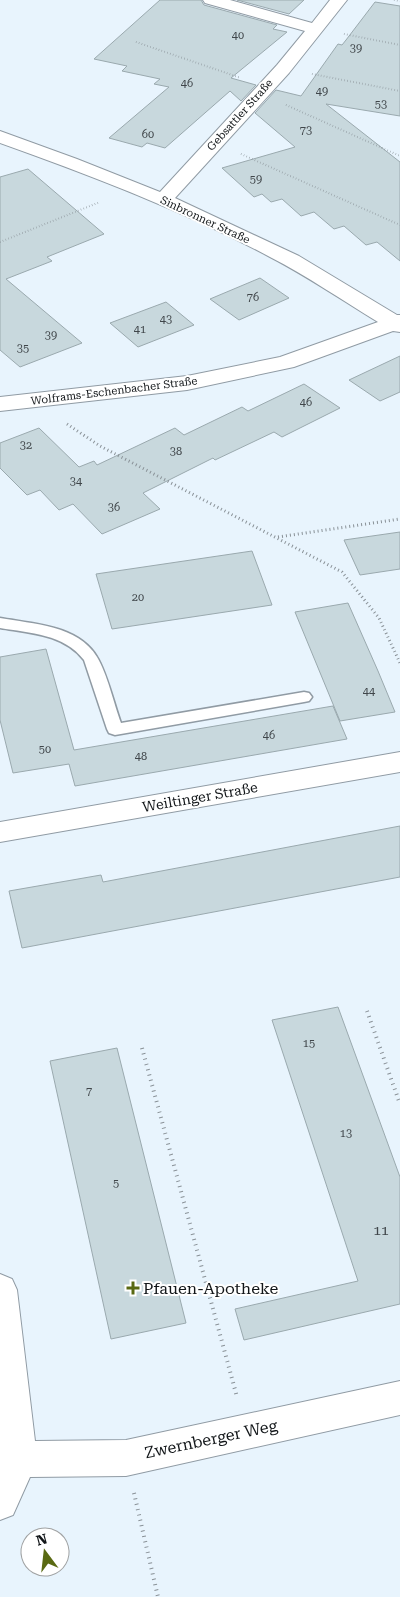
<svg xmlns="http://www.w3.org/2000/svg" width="400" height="1597" viewBox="0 0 400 1597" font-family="'Roboto Serif',serif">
<rect width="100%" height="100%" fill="#e8f4fd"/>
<!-- building -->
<path fill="#c8d8dd" stroke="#9aa9ae" d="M160 0H201L204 5 277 25 273 29 287 32 231 78 256 85 241 101 230 91 165 148 147 143 142 147 109 138 169 87 154 84 160 79 122 71 127 66 94 59Z
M237 0H304L289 14Z
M375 2 400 6V116L326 104 400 162V261L377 242 366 245 344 226 334 229 314 212 301 216 282 199 271 202 262 194 254 197 222 168 295 147 255 113 276 90 301 96 338 44 342 45 346 40Z
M28 169 104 234 47 257 52 261 6 279 82 343 20 367 0 350V177Z
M260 278 289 298 239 320 210 299Z
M166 302 194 325 138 347 110 323Z
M400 356V392L380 401 349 380Z
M304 384 340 408 282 437 274 432 215 460 213 458 143 493 160 509 102 534 73 504 59 510 40 490 27 495 0 468V443L39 428 79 467 94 461 97 465 175 428 184 435 242 407 248 411Z
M400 532V569L360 575 344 540Z
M252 551 272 605 112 629 96 574Z
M348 603 378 671 395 712 340 721 295 612Z
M46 649 74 750 333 706 347 739 75 786 69 764 13 773 0 720V657Z
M400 826V877L22 948 9 891 101 875 103 882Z
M338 1007 400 1177V1304L244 1340 235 1309 358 1281 272 1020Z
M117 1048 186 1323 111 1339 50 1061Z"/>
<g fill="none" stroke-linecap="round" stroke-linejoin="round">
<!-- lane casing -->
<g stroke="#909ba4" stroke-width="3">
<path id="lane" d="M0 618C33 624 78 625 97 657 107 673 114 704 121 723L304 692 309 693 312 697 309 701 304 702 115 735 109 733 107 729 84 660C64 634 30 633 0 628Z"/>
</g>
<!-- street casing -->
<g stroke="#909ba4" stroke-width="2">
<path id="street" d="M203 0H230L312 23 330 0H347L289 73 175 198 299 256 397 315H400V332L393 331 294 367 187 390 0 411V397L187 376 280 357 378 322C342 300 307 276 270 257 184 211 92 176 0 143V131L77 159 160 192 277 65 305 31 205 3Z
M400 752V772L0 842V822Z
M0 1274 12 1279 17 1290 35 1441 126 1440 400 1381V1415L126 1476 30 1477 13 1515 0 1520Z"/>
</g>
<!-- path-far2 -->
<path stroke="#899197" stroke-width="2" stroke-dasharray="0.5 2.5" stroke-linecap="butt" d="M394 0 400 1
M344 34 400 45
M136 42 241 78
M312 74 400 91
M286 105 400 156
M241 154 400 225
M0 242 100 202"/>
<!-- path-far1 -->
<path stroke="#899197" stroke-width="3" stroke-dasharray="1 3" stroke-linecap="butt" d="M67 424 100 446 342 572 379 618 400 663
M278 537 400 519"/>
<!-- path -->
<path stroke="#899197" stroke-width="4" stroke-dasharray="1 4.5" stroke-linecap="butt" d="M367 1011 400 1104
M142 1048 237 1397
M134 1493 158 1597"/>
<!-- lane -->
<use href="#lane" fill="#fff" fill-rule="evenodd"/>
<!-- street -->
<use href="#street" fill="#fff" fill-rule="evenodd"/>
</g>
<!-- markers -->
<path fill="#596912" stroke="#fff" stroke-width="2" d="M130.5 1280.5h5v5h5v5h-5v5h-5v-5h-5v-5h5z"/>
<g text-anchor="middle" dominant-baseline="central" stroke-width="4" stroke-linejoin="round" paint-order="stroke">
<!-- number labels -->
<g font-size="11" fill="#40464a">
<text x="238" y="35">40</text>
<text x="356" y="48">39</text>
<text x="187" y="83">46</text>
<text x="322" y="91">49</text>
<text x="381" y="104">53</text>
<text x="306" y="130">73</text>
<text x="148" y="134">60</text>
<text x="256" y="179">59</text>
<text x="253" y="297">76</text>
<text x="166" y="319">43</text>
<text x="140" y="329">41</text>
<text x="51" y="335">39</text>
<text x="23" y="348">35</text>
<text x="306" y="402">46</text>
<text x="26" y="445">32</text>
<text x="176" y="451">38</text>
<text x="76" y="481">34</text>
<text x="114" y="507">36</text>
<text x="138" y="597">20</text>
<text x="369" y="691">44</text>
<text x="269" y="735">46</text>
<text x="45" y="749">50</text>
<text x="141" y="756">48</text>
<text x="309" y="1043">15</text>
<text x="89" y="1091">7</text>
<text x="346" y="1133">13</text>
<text x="116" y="1183">5</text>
</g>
<!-- far-street labels -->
<g font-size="11" fill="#121619" stroke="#fff">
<text transform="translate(240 115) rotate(-48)">Gebsattler Straße</text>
<text transform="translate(205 220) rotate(25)">Sinbronner Straße</text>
<text transform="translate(114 391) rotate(-7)">Wolframs-Eschenbacher Straße</text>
</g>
<!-- street labels -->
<g font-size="14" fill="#121619" stroke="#fff">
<text transform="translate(200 797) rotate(-10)">Weiltinger Straße</text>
</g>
<!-- near-number labels -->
<g font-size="14" fill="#40464a">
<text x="381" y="1230">11</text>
</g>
<!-- near-poi labels -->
<g font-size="16" fill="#121619" stroke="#fff" text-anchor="start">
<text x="143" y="1288">Pfauen-Apotheke</text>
</g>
<!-- near-street labels -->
<g font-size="16" fill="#121619" stroke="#fff">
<text transform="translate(211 1439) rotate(-12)">Zwernberger Weg</text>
</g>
</g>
<!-- north arrow -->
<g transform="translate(45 1552) rotate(345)"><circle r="24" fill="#ffffff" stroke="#a0a2a3"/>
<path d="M0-4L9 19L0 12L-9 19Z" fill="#596912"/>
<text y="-8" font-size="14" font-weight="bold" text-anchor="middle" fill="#121619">N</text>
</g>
</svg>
